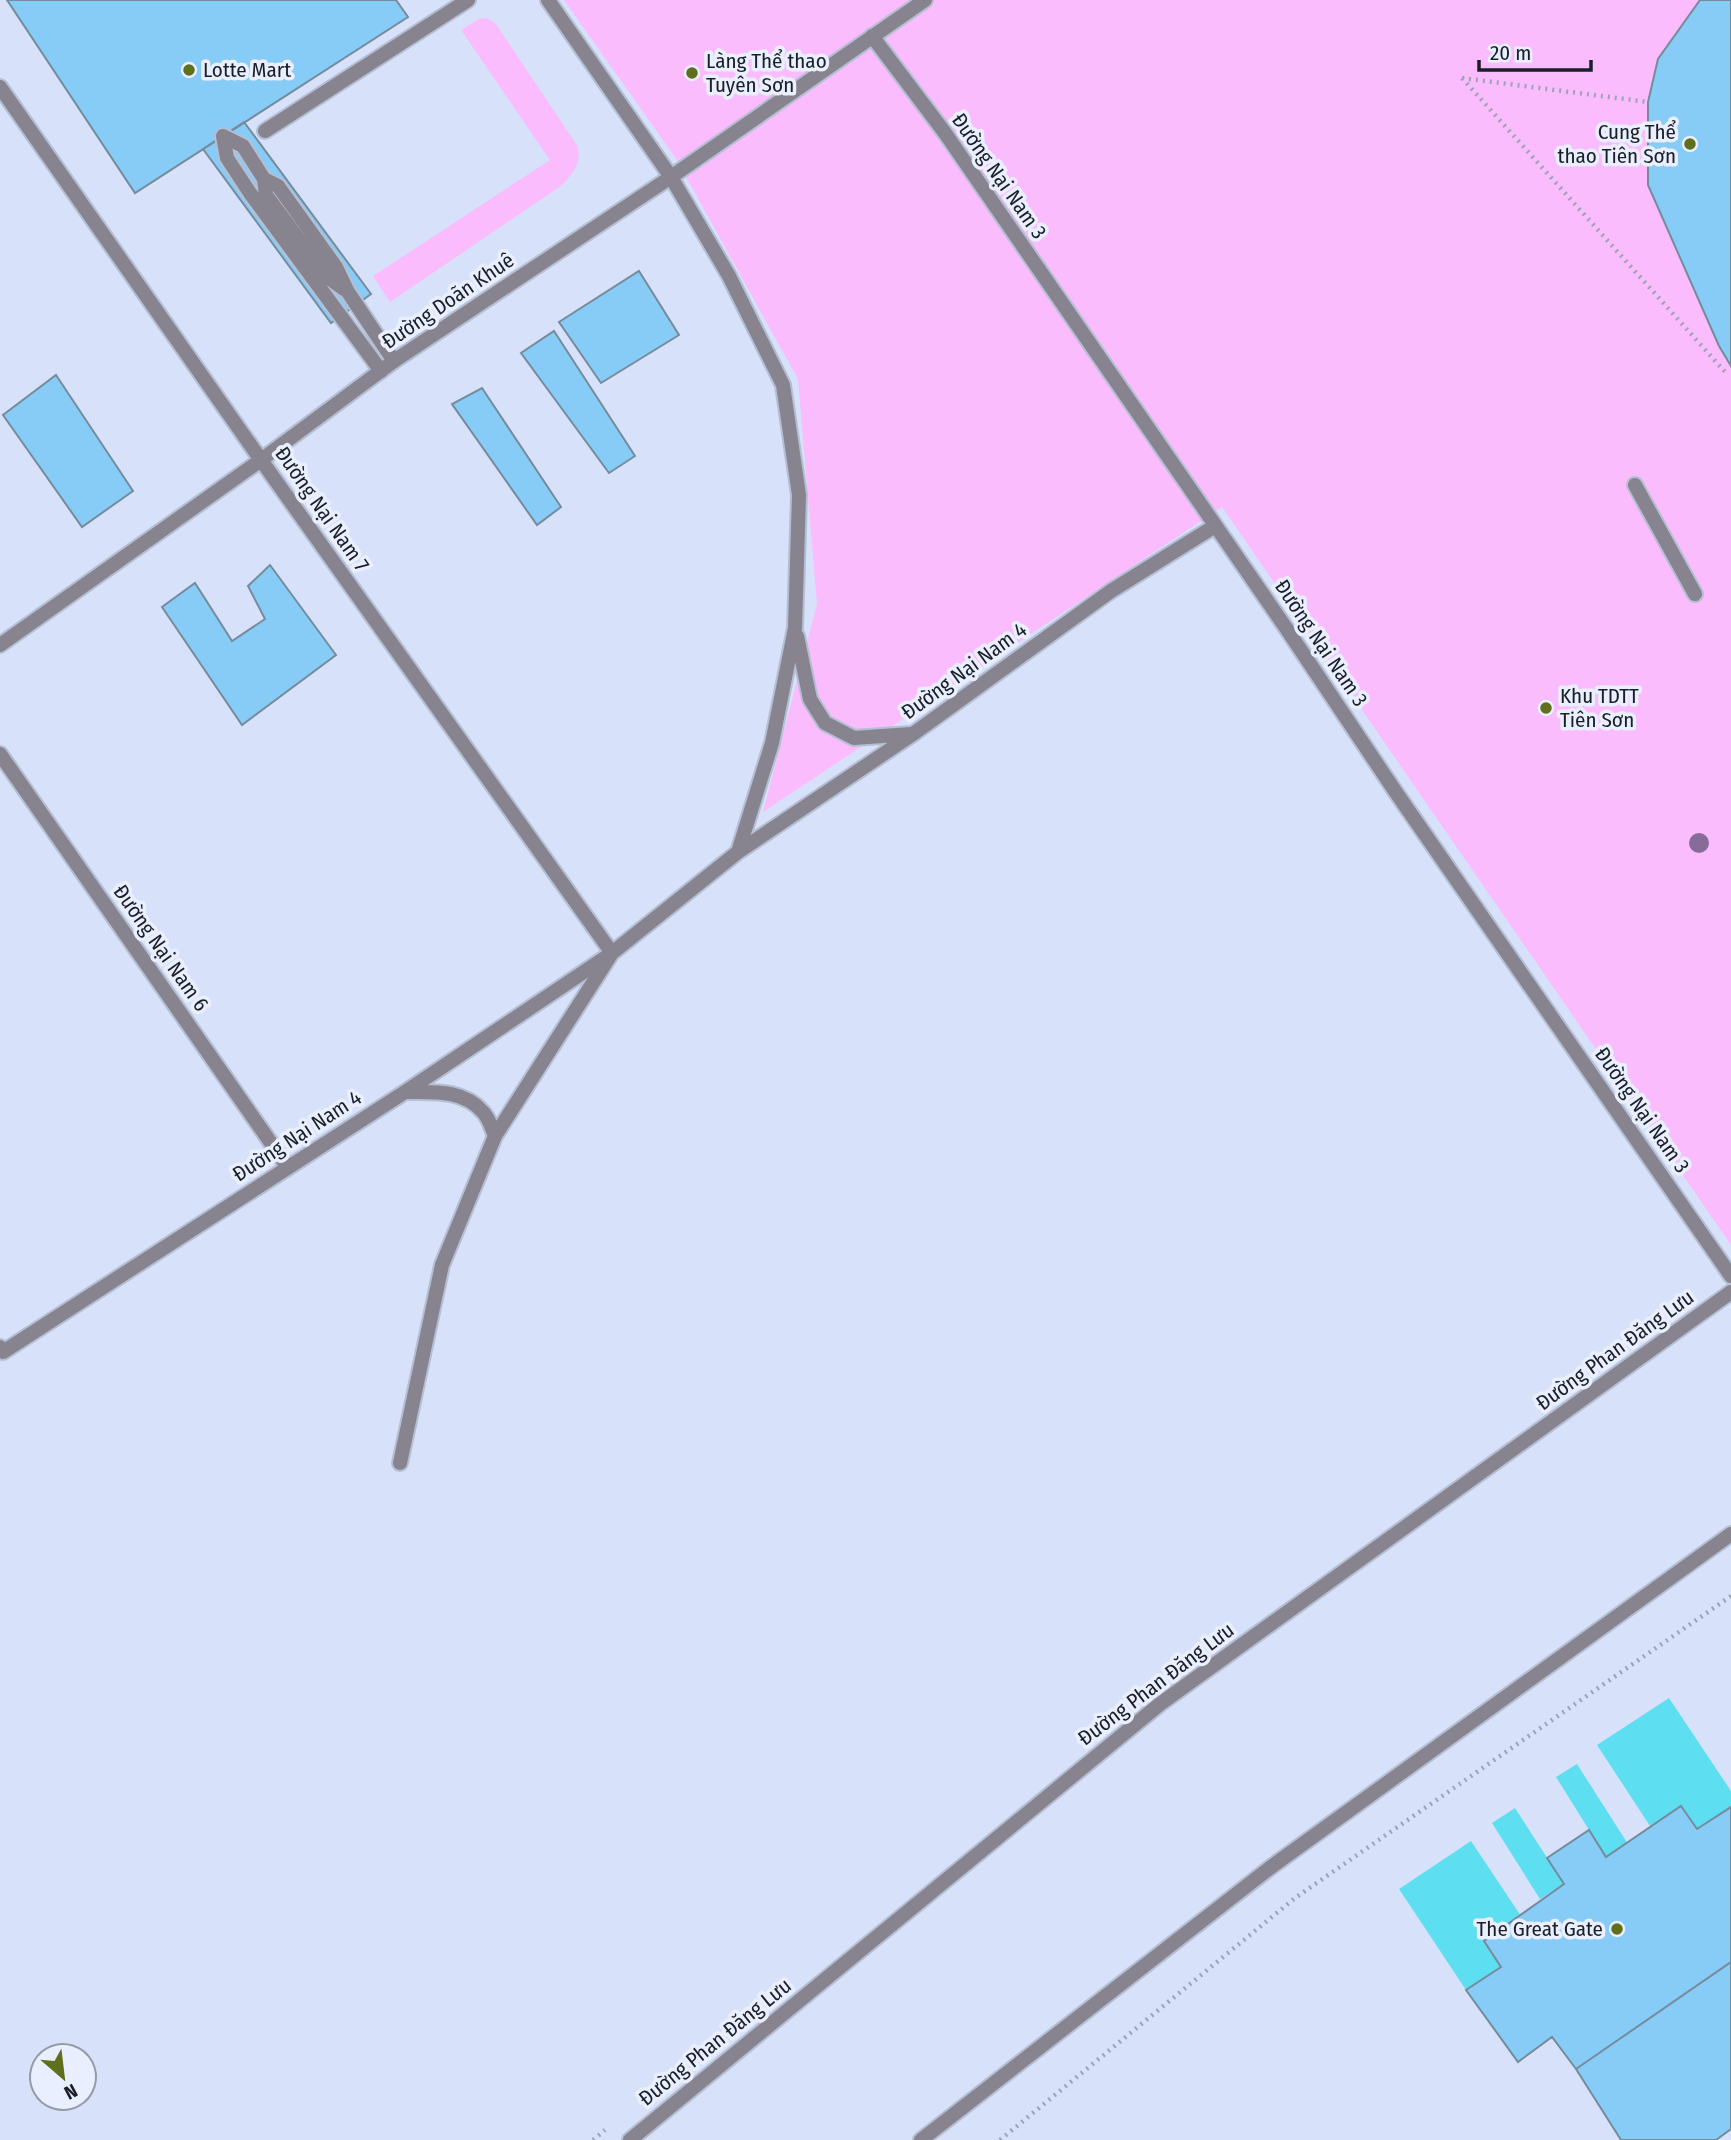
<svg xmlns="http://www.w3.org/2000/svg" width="1731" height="2140" viewBox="0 0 1731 2140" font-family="'Fira Sans Condensed',sans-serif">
<rect width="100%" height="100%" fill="#d7e2fa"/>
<!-- green -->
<path fill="#fabcfc" d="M564 0H1731V1245L1222 507 763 812 817 604 798 379 675 157Z
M487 18 496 24 577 145C583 162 572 175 561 186L390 302 373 276 550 160 461 30 479 19Z"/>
<!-- water -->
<path fill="#5ddff1" d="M1669 1698 1731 1791V1807L1697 1829 1681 1806 1650 1826 1597 1745Z
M1577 1764 1628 1844 1606 1857 1556 1777Z
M1515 1808 1564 1884 1540 1899 1492 1823Z
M1471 1841 1521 1916 1501 1967 1466 1990 1399 1889Z"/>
<!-- building -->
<path fill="#87cbf7" stroke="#758c9c" stroke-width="2" d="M7 0H396L408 17 135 193Z
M1700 0H1731V366L1719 346 1648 185V102L1658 59Z
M244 122 371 294 331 323 203 149Z
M639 271 679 335 601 383 559 322Z
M554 331 635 456 609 473 521 353Z
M56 375 133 491 82 527 3 415Z
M482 388 561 507 537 525 452 404Z
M270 565 336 655 242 725 162 607 195 583 232 641 265 619 248 586Z
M1681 1806 1697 1829 1731 1807V1962L1576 2069 1552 2037 1518 2062 1466 1990 1501 1967 1484 1941 1564 1884 1547 1858 1589 1830 1606 1857Z
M1731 1962V2129L1716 2140H1621L1576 2069Z"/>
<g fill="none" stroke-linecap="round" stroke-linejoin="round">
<!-- service casing -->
<g stroke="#b5bfd4" stroke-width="18">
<path id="service" d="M265 131 468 0
M264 179 266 195 326 276 344 289
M381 371 250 193 227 158 223 136 243 146 264 179 278 186 336 267 348 292 394 361
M1635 485 1695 594"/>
</g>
<!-- minor casing -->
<g stroke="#b5bfd4" stroke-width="18">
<path id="minor" d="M872 36 945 133 1286 628 1395 791 1731 1276
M0 87 261 460 612 953 405 1092 3 1352 0 1347
M797 636 810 699 825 723 854 738 911 734
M0 645 261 460 394 361 671 177 925 0
M0 754 287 1166
M738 852 913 734 1111 591 1215 526
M406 1092C433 1092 463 1089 483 1112 489 1118 492 1129 495 1136
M400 1463 442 1265 495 1136 612 953 738 852 772 743 795 628 799 495 783 385 729 276 671 177 548 0"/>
</g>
<!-- tertiary casing -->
<g stroke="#b5bfd4" stroke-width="18">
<path id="tertiary" d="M630 2140 1160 1704 1731 1292
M921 2140 1271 1867 1731 1534"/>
</g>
<!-- path -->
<path stroke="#9ba4b7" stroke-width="4.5" stroke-dasharray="2 5" stroke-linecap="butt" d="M1462 78 1726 373
M1462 78 1648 102
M593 2140 605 2130
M1000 2140 1295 1898 1731 1596"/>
<!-- service -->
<use href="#service" stroke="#87848f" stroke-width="14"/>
<!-- minor -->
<use href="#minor" stroke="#87848f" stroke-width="14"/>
<!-- tertiary -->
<use href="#tertiary" stroke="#87848f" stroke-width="14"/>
</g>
<!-- trees -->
<circle fill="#876c99" cx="1699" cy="843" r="10"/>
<!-- markers -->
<g fill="#5f6f1c" stroke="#e9effe" stroke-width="2.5">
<circle cx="189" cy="70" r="7"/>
<circle cx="692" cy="73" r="7"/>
<circle cx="1690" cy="144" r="7"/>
<circle cx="1546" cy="708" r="7"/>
<circle cx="1617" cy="1929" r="7"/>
</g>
<g text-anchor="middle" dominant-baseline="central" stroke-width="7" stroke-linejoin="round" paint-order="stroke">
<!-- poi labels -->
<g font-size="21" fill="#1a1e26" stroke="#e9effe" text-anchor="start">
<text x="706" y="61">Làng Thể thao<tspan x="706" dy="24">Tuyên Sơn</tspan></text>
<text x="203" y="70">Lotte Mart</text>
<text x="1676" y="132" text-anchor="end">Cung Thể<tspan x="1676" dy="24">thao Tiên Sơn</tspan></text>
<text x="1560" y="696">Khu TDTT<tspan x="1560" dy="24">Tiên Sơn</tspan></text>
<text x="1603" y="1929" text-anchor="end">The Great Gate</text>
</g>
<!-- street labels -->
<g font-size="21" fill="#1a1e26" stroke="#e9effe">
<text transform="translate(999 176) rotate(55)">Đường Nại Nam 3</text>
<text transform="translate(448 301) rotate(-34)">Đường Doãn Khuê</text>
<text transform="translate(322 509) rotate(55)">Đường Nại Nam 7</text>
<text transform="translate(1321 643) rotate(56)">Đường Nại Nam 3</text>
<text transform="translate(964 671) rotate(-36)">Đường Nại Nam 4</text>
<text transform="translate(161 948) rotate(55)">Đường Nại Nam 6</text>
<text transform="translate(1642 1110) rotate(55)">Đường Nại Nam 3</text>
<text transform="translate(297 1136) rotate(-33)">Đường Nại Nam 4</text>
<text transform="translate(1615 1350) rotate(-36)">Đường Phan Đăng Lưu</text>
<text transform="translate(1156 1684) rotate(-37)">Đường Phan Đăng Lưu</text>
<text transform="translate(715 2042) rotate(-39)">Đường Phan Đăng Lưu</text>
</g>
</g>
<!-- north arrow -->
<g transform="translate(63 2077) rotate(152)"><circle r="33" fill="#e9effe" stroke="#969ba8" stroke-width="2"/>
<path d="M0-5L12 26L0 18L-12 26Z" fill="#5f6f1c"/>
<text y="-10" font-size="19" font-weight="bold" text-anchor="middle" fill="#1a1e26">N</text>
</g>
<!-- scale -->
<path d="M1479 60v10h112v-10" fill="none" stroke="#1a1e26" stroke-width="3.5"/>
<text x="1490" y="60" font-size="21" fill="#1a1e26" stroke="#e9effe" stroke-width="5" paint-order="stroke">20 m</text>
</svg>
